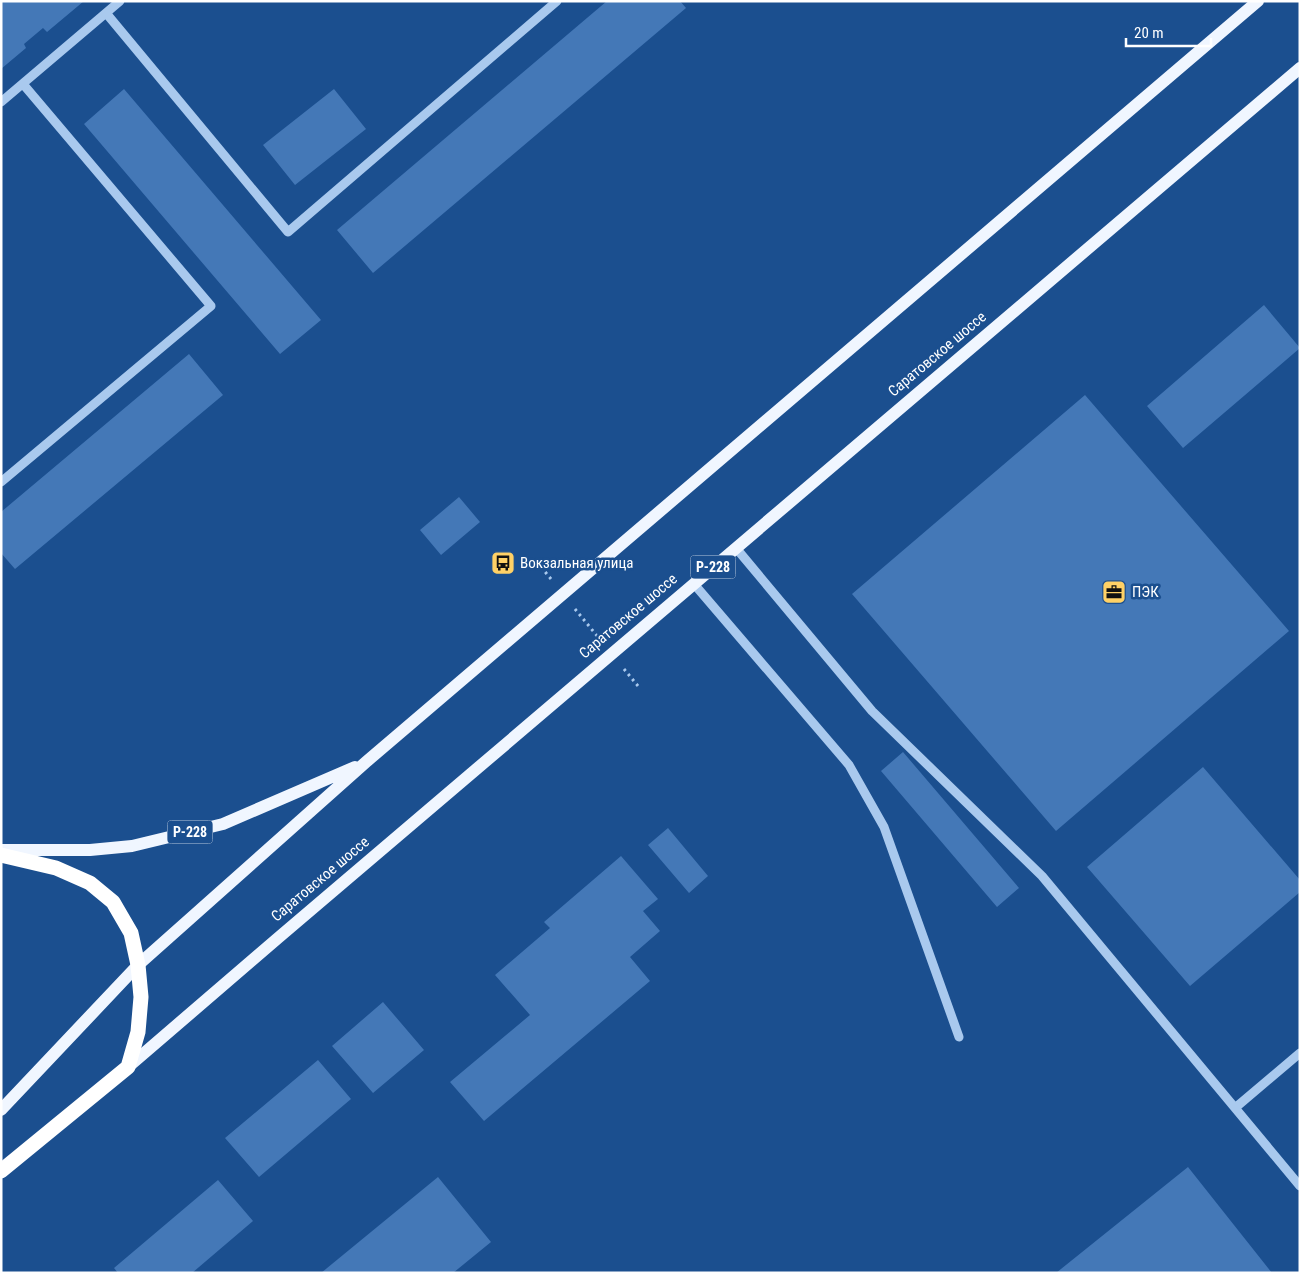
<svg xmlns="http://www.w3.org/2000/svg" width="1301" height="1274" viewBox="0 0 1301 1274" font-family="'Roboto Condensed',sans-serif">
<rect width="100%" height="100%" fill="#1b4f8f"/>
<!-- building -->
<path fill="#4478b7" d="M1 1H84L47 32 43 28 24 44 26 48 1 69Z
M607 1H680L686 8 373 273 337 230Z
M124 89 321 320 280 354 84 124Z
M334 89 366 129 295 185 263 145Z
M1264 305 1300 348 1183 448 1147 406Z
M189 354 223 395 15 569 1 553V512Z
M1085 395 1289 631 1056 831 852 594Z
M459 497 480 522 441 555 420 530Z
M903 752 1019 888 997 907 881 771Z
M1203 767 1300 880V892L1190 986 1087 867Z
M668 828 708 876 689 893 648 845Z
M621 856 658 899 643 911 660 931 630 957 650 981 484 1121 450 1082 530 1015 495 975 550 928 544 922Z
M383 1002 424 1050 373 1093 332 1046Z
M318 1060 351 1099 259 1177 225 1138Z
M1188 1167 1272 1273H1056Z
M438 1177 491 1242 453 1273H321Z
M218 1180 253 1221 192 1273H118L114 1268Z"/>
<g fill="none" stroke-linecap="round" stroke-linejoin="round">
<!-- path -->
<path stroke="#a9c9ee" stroke-width="3" stroke-dasharray="2.5 4" stroke-linecap="butt" d="M537 562 551 579
M575 609 598 637
M624 669 638 686"/>
<!-- minor -->
<path stroke="#a9c9ee" stroke-width="9" d="M106 13 288 232 557 1
M1 102 120 1
M1 482 211 306 23 84
M736 548 872 711 1042 876 1300 1186
M694 584 849 765 884 827 959 1037
M1235 1108 1300 1053"/>
<!-- major -->
<path stroke="#f0f6ff" stroke-width="12" d="M1 850H90L132 846 223 824 355 767
M128 1067 278 938 1300 68
M1 1110 138 965 366 762 1258 1"/>
<!-- highway -->
<path stroke="#fff" stroke-width="15" d="M1 855 56 868 90 883 113 902 131 933 138 965 141 997 138 1032 128 1067 1 1171"/>
</g>
<!-- icons -->
<defs>
<g id="bus-square" transform="scale(1.25)"><rect x="-9" y="-9" width="18" height="18" rx="4" fill="#ffd166" stroke="#1b4f8f"/><path d="M-5-6H5V4H4V6H2V4H-2V6H-4V4H-5ZM-3.5-4V0h7V-4ZM-3.5 1.2v1.5H-2V1.2ZM2 1.2v1.5H3.5V1.2Z" fill="#111"/></g>
<g id="office-square" transform="scale(1.25)"><rect x="-9" y="-9" width="18" height="18" rx="4" fill="#ffd166" stroke="#1b4f8f"/><path d="M-6-3h4V-5.5h4V-3h4V5H-6ZM-1-4.5V-3h2v-1.5ZM-6 0V1H6V0Z" fill="#111"/></g>
</defs>
<g fill-rule="evenodd">
<use href="#bus-square" x="503" y="563"/>
<use href="#office-square" x="1114" y="592"/>
</g>
<g text-anchor="middle" dominant-baseline="central" stroke-width="5" stroke-linejoin="round" paint-order="stroke">
<!-- shield labels -->
<g fill="#1b4f8f" stroke="#bbcadd" stroke-width="1">
<rect x="690.5" y="555.5" width="45" height="23" rx="4"/>
<rect x="167.5" y="820.5" width="45" height="23" rx="4"/>
</g>
<g font-size="14" font-weight="bold" fill="#fff">
<text x="713" y="567">Р-228</text>
<text x="190" y="832">Р-228</text>
</g>
<!-- street labels -->
<g font-size="15" fill="#fff" stroke="#1b4f8f">
<text transform="translate(937 354) rotate(-40)">Саратовское шоссе</text>
<text transform="translate(628 616) rotate(-40)">Саратовское шоссе</text>
<text transform="translate(320 879) rotate(-40)">Саратовское шоссе</text>
</g>
<!-- poi labels -->
<g font-size="15" fill="#fff" stroke="#1b4f8f" text-anchor="start">
<text x="520" y="563">Вокзальная улица</text>
<text x="1132" y="592">ПЭК</text>
</g>
</g>
<!-- border -->
<rect width="1301" height="1274" fill="none" stroke="#ffffff" stroke-width="5"/>
<!-- scale -->
<path d="M1126 38v8h85v-8" fill="none" stroke="#ffffff" stroke-width="2.5"/>
<text x="1134" y="38" font-size="15" fill="#ffffff" stroke="#1b4f8f" stroke-width="4" paint-order="stroke">20 m</text>
</svg>
